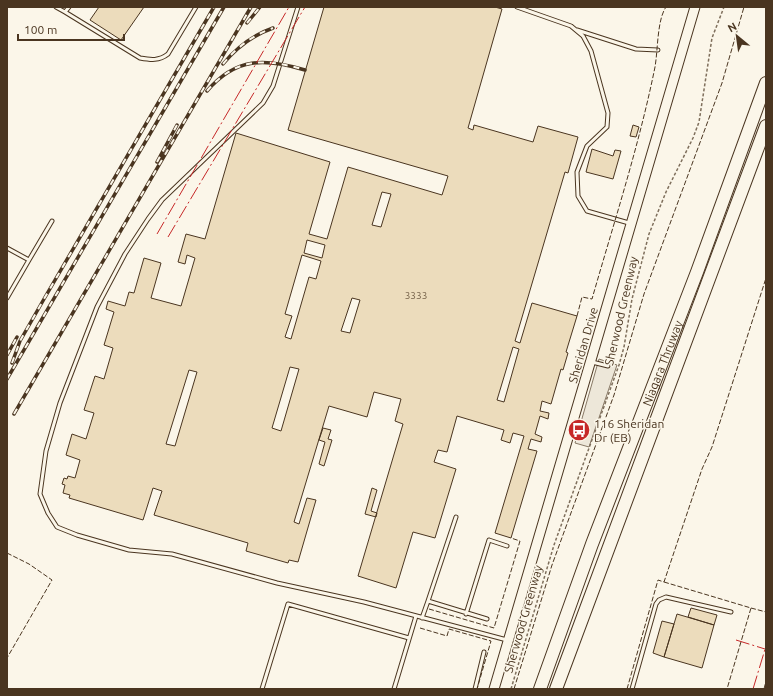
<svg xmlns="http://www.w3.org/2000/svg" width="773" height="696" viewBox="0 0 773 696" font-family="Ubuntu,sans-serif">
<rect width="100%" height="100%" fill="#fbf6e9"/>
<!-- parking -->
<path fill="#ede7d9" stroke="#887966" d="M599 359 617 365 589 447 575 443Z"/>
<!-- building -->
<path fill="#ecdcbc" stroke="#4a3520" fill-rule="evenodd" d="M99 7H144L121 40 90 20Z
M324 7H495L502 9 468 128 473 130 474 125 533 142 538 126 578 137 568 173 565 172 515 341 520 343 532 303 577 316 566 352 568 353 563 370 561 369 551 404 542 401 540 411 549 413 548 419 540 416 535 434 542 437 541 442 531 439 528 449 537 451 511 538 495 533 524 436 513 433 510 443 501 440 504 430 457 416 447 452 438 450 434 462 456 469 435 538 413 532 396 588 358 576 403 424 395 421 401 399 374 392 367 417 329 406 294 522 299 524 307 498 316 500 298 562 289 560 288 563 246 551 248 543 154 515 162 491 153 488 143 520 69 498 70 495 63 493 65 485 62 484 64 478 67 479 68 476 75 478 80 460 66 455 72 434 86 439 94 413 84 410 95 376 104 379 113 348 104 345 114 312 106 309 108 301 125 306 129 292 134 293 144 258 161 263 151 298 181 306 195 258 187 255 185 264 178 262 186 234 205 239 236 133 330 162 309 234 327 239 348 167 442 195 448 176 288 130ZM382 192 391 194 381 227 372 225ZM307 240 325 245 322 258 304 253ZM302 255 321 261 316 279 309 277 291 339 285 337 292 316 285 314ZM352 298 360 300 350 333 341 331ZM513 347 519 349 504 402 497 400ZM290 367 299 369 281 431 272 428ZM189 370 197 372 175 446 166 444Z
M633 125 639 127 636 137 630 136Z
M592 149 613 156 615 150 621 151 613 179 586 172Z
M323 428 331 430 328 439 332 440 324 466 319 464 325 442 319 440Z
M372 488 377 490 371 511 377 513 376 517 365 514Z
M691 608 717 615 714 625 688 617Z
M677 614 714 625 702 668 664 657Z
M662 621 674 624 664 657 653 653Z"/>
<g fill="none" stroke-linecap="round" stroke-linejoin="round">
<!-- lane casing -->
<g stroke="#4a3520" stroke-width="5">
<path id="lane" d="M56 7 65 12 69 7
M298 7 273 86 263 103 162 200 148 219 125 254 97 307 60 403 46 451 40 494 48 513 57 527 77 535 129 550 172 554 277 583 364 602 507 640
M517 7 571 26 583 36 591 51 608 113 607 127 587 146 577 172 578 196 587 211 629 223
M65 12 140 58C151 60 159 61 168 54L196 7
M577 30 636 49 658 50
M7 248 29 260 7 298
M29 260 52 221
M592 362 608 366
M572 432 585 436
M428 601 456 517
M466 614 489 540 507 546
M422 618 428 601 487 619
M262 689 288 604 409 638
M394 689 416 616
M475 689 484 652
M632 689 656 604 659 600 666 597 731 612"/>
</g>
<!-- secondary casing -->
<g stroke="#4a3520" stroke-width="11">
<path id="secondary" d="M494 689 695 7"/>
</g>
<!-- highway casing -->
<g stroke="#4a3520" stroke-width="14">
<g id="highway">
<path id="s1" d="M540 689 592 544 697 272 766 83"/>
<path d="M556 689 766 126"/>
</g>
</g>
<!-- path -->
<path stroke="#7f6f5c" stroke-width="1.5" stroke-dasharray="3 2" stroke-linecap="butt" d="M511 689 554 545 619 365 624 347 632 299 649 234 666 192 693 138 699 122 712 38 724 7"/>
<!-- lane -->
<use href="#lane" stroke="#fbf6e9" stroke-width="3"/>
<!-- secondary -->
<use href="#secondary" stroke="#fbf6e9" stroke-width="9"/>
<!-- highway -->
<use href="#highway" stroke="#fbf6e9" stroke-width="12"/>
<!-- rail casing -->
<g stroke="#4a3520" stroke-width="3.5">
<path id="rail" d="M247 23 260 7
M223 64C237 47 253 35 273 28
M207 91C236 57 265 58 305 70
M157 162 177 125
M7 355 17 337
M12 363 20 341 44 299 214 7
M7 379 224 7
M14 414 251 7"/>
</g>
<!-- rail -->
<use href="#rail" stroke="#fbf6e9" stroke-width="2" stroke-dasharray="6" stroke-linecap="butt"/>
<!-- fence -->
<path stroke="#4a3520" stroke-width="1" stroke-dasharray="5 2" stroke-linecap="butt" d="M577 316 582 297 592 299C614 222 639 146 655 67 658 50 657 20 666 7
M7 553 29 564 52 580 7 658
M664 582 751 608 727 689
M751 608 766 612
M429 609 494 628 520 541 511 538
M420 628 447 636 449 629 491 641 477 689
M514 689 552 565 614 395 644 294 722 83 744 7
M627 689 658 580 664 582 702 469 712 447 766 278
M764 689 766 681"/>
<!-- power -->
<path stroke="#c62828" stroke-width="1" stroke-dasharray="14 3 2 3" stroke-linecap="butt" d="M157 234 289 7
M168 237 305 7
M736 640 765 649
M753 689 766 646"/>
</g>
<!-- icons -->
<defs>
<g id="bus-disc" transform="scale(1.15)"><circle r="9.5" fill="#c62828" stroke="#fbf6e9"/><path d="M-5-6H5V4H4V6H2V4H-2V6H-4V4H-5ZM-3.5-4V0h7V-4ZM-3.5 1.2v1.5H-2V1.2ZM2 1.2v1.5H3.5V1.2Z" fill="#fff"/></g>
</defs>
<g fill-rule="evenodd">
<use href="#bus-disc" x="579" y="430"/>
</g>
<g text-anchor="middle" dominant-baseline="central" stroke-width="3" stroke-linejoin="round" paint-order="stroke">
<!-- number labels -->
<g font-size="10" fill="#725f47">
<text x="416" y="295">3333</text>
</g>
<!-- street labels -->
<g font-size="12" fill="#4a3520" stroke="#fbf6e9">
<text transform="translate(621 311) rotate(-77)">Sherwood Greenway</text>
<text transform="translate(583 345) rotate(-74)">Sheridan Drive</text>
<text stroke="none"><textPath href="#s1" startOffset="348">Niagara Thruway</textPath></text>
<text transform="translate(523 619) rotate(-74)">Sherwood Greenway</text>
</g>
<!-- poi labels -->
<g font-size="12" fill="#4a3520" stroke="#fbf6e9" text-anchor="start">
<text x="594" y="423">116 Sheridan<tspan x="594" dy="14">Dr (EB)</tspan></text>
</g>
</g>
<!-- border -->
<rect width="773" height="696" fill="none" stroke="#4a3520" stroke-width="16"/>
<!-- north arrow -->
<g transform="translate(737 36) rotate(331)" stroke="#fbf6e9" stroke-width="3" paint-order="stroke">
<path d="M0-3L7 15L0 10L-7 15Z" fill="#4a3520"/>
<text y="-6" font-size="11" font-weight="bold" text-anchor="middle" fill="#4a3520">N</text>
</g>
<!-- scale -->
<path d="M18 34v6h106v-6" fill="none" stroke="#4a3520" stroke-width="2"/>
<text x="24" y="34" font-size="12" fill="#4a3520" stroke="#fbf6e9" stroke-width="3" paint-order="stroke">100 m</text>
</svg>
